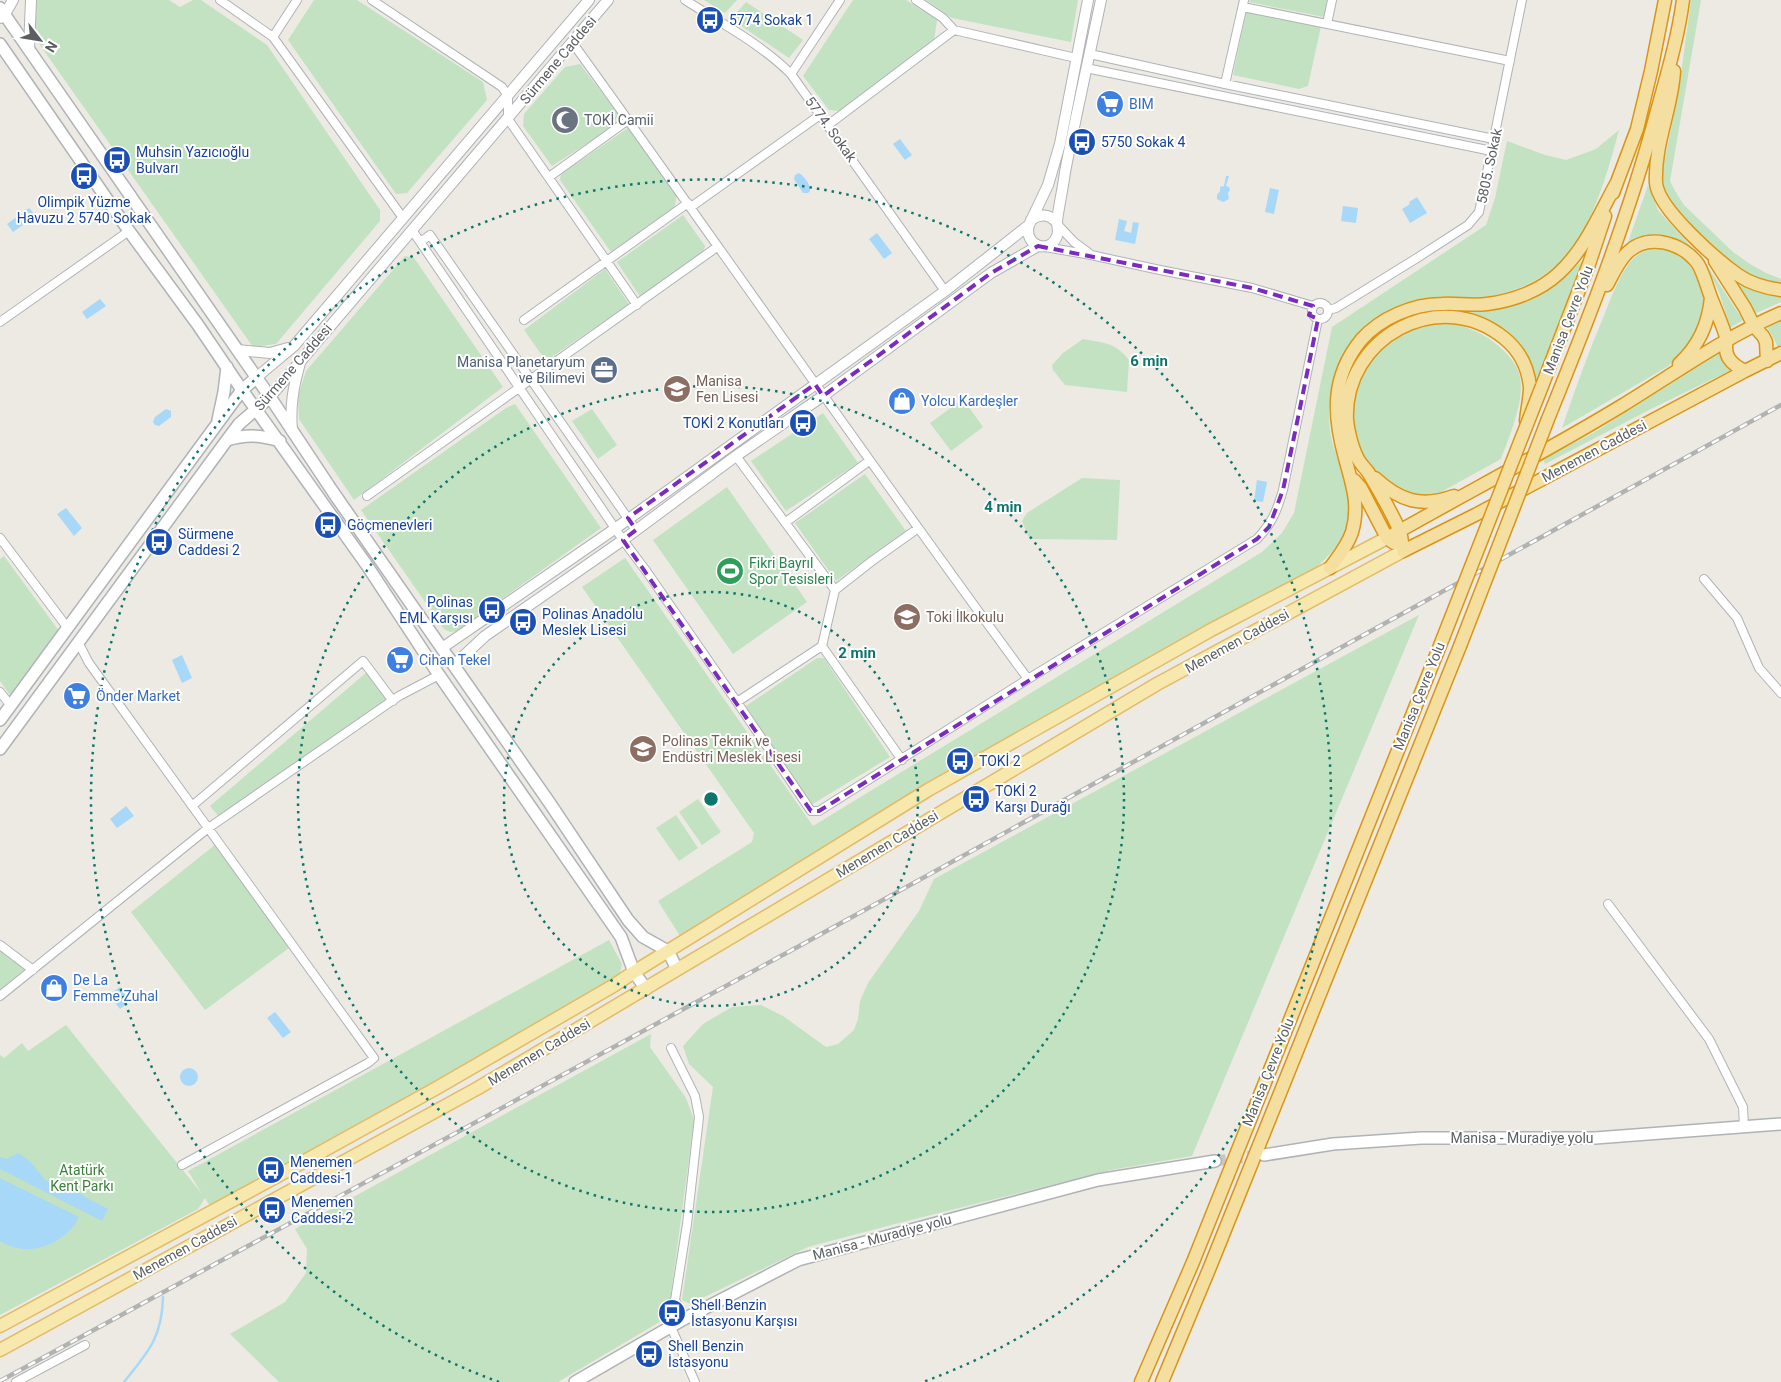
<svg xmlns="http://www.w3.org/2000/svg" width="1781" height="1382" viewBox="0 0 1781 1382" font-family="Roboto,sans-serif">
<rect width="100%" height="100%" fill="#eceae3"/>
<!-- green -->
<path fill="#c3e2c1" d="M37 0H169L180 7 193 0H201L267 45 380 210V221L276 344 253 347 35 38Z
M314 0H357L483 82 487 100 407 193 396 194 288 40Z
M704 0H737L725 13Z
M853 0H906L937 20 934 41 839 111 829 110 803 76Z
M926 0H1078L1071 42 952 18Z
M1250 0H1327L1324 17 1249 2Z
M1691 0H1701L1670 181 1675 191 1684 205 1733 252 1750 264 1766 273 1781 279V286L1762 281 1745 272 1728 259 1674 208 1667 198 1661 178 1678 95Z
M746 2 803 40 789 58 731 19Z
M1246 12 1321 26 1308 86 1299 89 1233 75Z
M580 64 618 114 616 125 552 166 523 126 524 114 565 67Z
M628 128 677 195 674 209 611 252 560 180 561 174Z
M1619 130C1609 168 1593 225 1567 255 1545 279 1513 295 1481 297 1466 299 1450 295 1435 297 1397 300 1362 322 1343 355 1330 379 1326 411 1331 436 1333 450 1341 463 1345 476 1347 484 1353 496 1353 505 1350 534 1334 552 1313 570L1072 700 827 845 680 936 658 901 752 842 754 833 582 587 625 558 813 826 1262 552 1282 533 1294 513 1332 327 1486 225 1495 198 1507 141 1545 155 1566 160 1596 149Z
M1648 185 1658 210 1704 261 1743 320 1730 328 1719 292 1704 261 1681 242 1627 245Z
M683 215 705 246 703 253 641 298 617 262Z
M1665 249 1686 260 1700 282 1704 296 1705 315 1690 346 1667 367 1562 428C1575 389 1589 351 1605 313 1612 296 1623 264 1639 254 1646 249 1656 250 1665 249Z
M405 256 414 258 503 387 354 500 299 419 298 396 306 371Z
M1583 260 1537 381C1533 372 1531 360 1526 352 1516 332 1489 320 1469 315L1470 311C1518 311 1549 293 1583 260Z
M605 269 629 304 546 361 524 330Z
M1727 273 1758 291 1781 297V302L1754 314Z
M1435 316C1450 322 1465 326 1479 333 1494 340 1517 359 1520 377 1525 401 1509 437 1501 459L1421 503 1367 471 1347 420 1368 354 1387 335Z
M1781 319V348L1779 349 1766 325Z
M1083 339C1104 343 1115 342 1129 360L1127 392 1065 385 1053 370 1052 365 1063 353Z
M1719 353 1731 370 1651 409 1545 464 1543 459 1595 432Z
M963 399 983 427 951 451 930 423Z
M515 404 601 528 457 631 450 632 444 629 361 510 506 408Z
M592 409 617 445 598 459 572 421Z
M823 413 858 463 786 511 751 461Z
M865 474 906 531 836 581 795 523Z
M1082 478 1120 480 1117 540 1031 539 1028 536 1022 521 1027 513Z
M727 487 807 602 733 654 653 540Z
M4 556 59 631 12 698 0 681V559Z
M1419 615 1192 1156 1111 1170 895 1224 808 1247 690 1304 682 1300 713 1087 689 1064 683 1046 703 1024 732 1007 761 1005 783 1016 826 1047 838 1044 854 1030 858 1019 860 1001 868 983 919 911 934 879Z
M817 658H824L890 757 811 805 746 706Z
M367 672 388 700 219 817 210 806Z
M698 799 721 832 702 845 679 812Z
M676 815 698 848 679 861 656 828Z
M216 844 289 948 205 1010 131 912Z
M609 940 622 964 619 978 213 1211 205 1198 198 1209 0 1315V1055L4 1058 22 1043 28 1051 66 1025 202 1194 188 1171Z
M0 950 25 969 26 974 0 994Z
M651 1034 650 1047 686 1098 694 1120 668 1317 558 1382H279L230 1334 285 1302 306 1273 307 1249 295 1229Z"/>
<!-- water -->
<path fill="#a8d8f7" d="M900 139 912 155 905 160 893 144Z
M799 173C804 176 811 185 810 191L808 193H803L794 179 795 175Z
M1226 176H1229L1226 186 1229 187 1230 190 1228 193 1229 199 1223 202 1217 199V195L1220 191V187L1224 186Z
M1270 188 1279 190 1274 214 1265 212Z
M1417 197 1427 213 1410 223 1402 209 1410 204 1409 202Z
M1343 206 1358 208 1356 223 1341 221Z
M29 208 36 216 13 232 7 224Z
M1119 219 1127 221 1124 231 1131 233 1133 222 1139 223 1135 244 1115 240Z
M877 233 892 253 884 259 869 239Z
M100 299 106 306 87 319 82 312Z
M166 409 171 411V417L159 426 155 425 153 422 155 417Z
M1257 480 1267 482 1263 502 1254 501Z
M66 508 82 528 74 536 57 514Z
M182 655 192 678 182 683 172 660Z
M126 806 134 816 117 828 110 819Z
M120 987 130 1001 120 1009 109 995Z
M275 1012 291 1032 283 1038 267 1018Z
M180 1077a9 9 0 1 1 18 0a9 9 0 1 1-18 0Z
M18 1153 31 1162 45 1180 77 1191 87 1198 108 1209 102 1221 0 1169V1157L6 1159Z
M0 1178 79 1217C65 1245 27 1259 0 1241Z"/>
<g fill="none" stroke-linecap="round" stroke-linejoin="round">
<!-- stream -->
<path stroke="#a8d8f7" stroke-width="2.5" d="M124 1382C148 1352 162 1338 163 1297"/>
<!-- secondary-tunnel -->
<path stroke="#c8c7c3" stroke-width="11" stroke-dasharray="11 5.5" stroke-linecap="butt" d="M1215 1161 1262 1155"/>
<!-- minor casing -->
<g stroke="#b0b3b7" stroke-width="10">
<path id="minor" d="M220 0 273 37 297 0
M372 0 502 87 508 96V119L637 305
M685 0C721 23 761 44 791 74L945 291
M916 0 943 18 954 30
M1243 7 1510 61
M1327 24 1332 0
M273 37 403 218
M572 42C725 254 873 469 1028 679
M1090 54 1225 84 1494 139
M1086 68 1492 151
M791 74 840 0
M1225 84 1244 0
M828 125 954 30 1076 58
M549 177 628 120
M691 207 820 115
M1057 224 1074 242 1089 253
M412 230 623 540 647 572 737 702 822 646
M420 242 430 235 636 530
M1045 247 1091 255 1160 270 1252 288 1313 306
M1312 311a8 8 0 1 1 16 0a8 8 0 1 1-16 0Z
M1328 310 1336 308 1417 258 1468 225 1479 212 1522 0
M524 320 688 203
M0 322 129 231
M736 456 835 590 822 646 902 760
M367 496 717 247
M786 522 869 461
M0 538 67 627
M1704 579 1737 618 1759 668 1781 693
M835 590 872 561 917 529
M78 642 89 663 374 1058 368 1063 182 1165
M0 692 11 706
M737 702 811 811H819L1028 679 1257 539C1272 523 1277 511 1283 490L1318 319
M192 806 363 661 393 701
M1608 904 1709 1039 1743 1107 1744 1127
M0 945 33 970
M0 996 207 829 399 696 439 675
M671 1048 695 1096 699 1117 687 1224 675 1300 684 1319
M671 1327 695 1382
M16 1382 85 1345"/>
</g>
<!-- tertiary casing -->
<g stroke="#b0b3b7" stroke-width="12">
<path id="tertiary" d="M0 18 5 14 13 0
M29 49 31 0
M1031 220C1040 213 1050 214 1057 223
M1029 225C1023 246 1050 255 1057 236 1059 231 1057 227 1057 221 1059 205 1063 188 1065 172 1076 115 1089 57 1101 0
M237 350 270 353 288 348
M257 377 294 346 589 0
M270 397 608 0
M292 431C290 406 293 388 300 363
M442 648 616 528 945 291 1029 225 1048 185 1060 144 1088 0
M454 665 485 636 623 540 736 456 823 396 991 273 1038 246"/>
</g>
<!-- secondary casing -->
<g stroke="#afb3b7" stroke-width="14">
<path id="secondary" d="M0 8 270 397 333 492 549 802 628 920 643 937 668 951 677 969
M0 44 129 231 198 325 242 390 366 564 439 675 621 937 634 972 646 989
M218 420 224 392 227 367
M227 440C247 434 259 435 280 441
M0 720 242 390 257 377
M0 749 227 440 239 424 270 397
M1264 1155 1333 1144 1421 1138H1595L1781 1124
M575 1382 684 1319 798 1260 1098 1180 1215 1161"/>
</g>
<!-- primary casing -->
<g stroke="#e4bb64" stroke-width="15">
<path id="primary" d="M0 1326 274 1178 435 1089 613 986 634 972 928 790 1211 630 1387 538
M0 1350 478 1088 1157 684 1403 551"/>
</g>
<!-- trunk casing -->
<g stroke="#db9414" stroke-width="15">
<path id="trunk" d="M1674 71C1672 108 1654 145 1656 183 1658 209 1717 260 1738 275 1751 284 1766 288 1781 290
M1613 193 1637 129 1651 71 1665 0
M1715 261 1745 308 1754 326 1763 336 1766 342 1767 361
M1607 285C1613 274 1618 262 1627 253 1648 232 1683 243 1698 264 1705 276 1707 288 1712 300 1717 313 1723 326 1727 340 1723 356 1731 364 1745 371
M1679 364C1699 345 1708 325 1711 298
M1542 386 1589 264 1605 216
M1548 419C1589 318 1629 216 1657 111 1667 74 1678 38 1683 0
M1375 478C1400 501 1421 508 1454 496
M1354 480 1361 488 1387 538 1394 543
M1387 538C1466 493 1546 452 1623 405 1675 373 1725 337 1781 313
M1403 551C1402 544 1402 535 1399 529 1390 510 1379 490 1368 472 1364 467 1359 462 1357 457 1352 447 1348 431 1347 420 1343 338 1439 285 1504 338 1519 350 1528 367 1530 387 1530 398 1527 410 1526 421
M1403 551 1475 515 1745 371 1781 353
M1330 568C1338 557 1348 545 1352 532 1360 505 1352 484 1345 458 1333 415 1331 377 1361 340 1380 318 1413 304 1442 304 1456 303 1472 306 1487 304 1512 301 1540 291 1559 273 1585 249 1599 215 1616 184
M1141 1382 1193 1262 1443 638
M1162 1382 1210 1267 1460 646"/>
</g>
<!-- minor -->
<use href="#minor" stroke="#fff" stroke-width="8"/>
<!-- tertiary -->
<use href="#tertiary" stroke="#fff" stroke-width="10"/>
<!-- secondary -->
<use href="#secondary" stroke="#fff" stroke-width="11"/>
<!-- primary -->
<use href="#primary" stroke="#f7e8ad" stroke-width="12"/>
<!-- trunk -->
<use href="#trunk" stroke="#f5dfa0" stroke-width="12"/>
<!-- rail casing -->
<g stroke="#b1b2b2" stroke-width="4.5">
<path id="rail" d="M0 1381 803 944 1781 405"/>
</g>
<!-- rail -->
<use href="#rail" stroke="#fff" stroke-width="2.5" stroke-dasharray="8" stroke-linecap="butt"/>
<!-- trunk-bridge casing -->
<g stroke="#db9414" stroke-width="15" stroke-linecap="butt">
<path id="trunk-bridge" d="M1443 638 1542 386
M1460 646 1548 419"/>
</g>
<!-- trunk-bridge -->
<use href="#trunk-bridge" stroke="#f5dfa0" stroke-width="12"/>
</g>
<!-- marked area -->
<path fill="none" stroke="#7b2cbf" stroke-width="4" stroke-dasharray="10 6" stroke-linejoin="round" d="M1038 246 1252 288 1313 306 1309 315 1318 319 1300 408 1283 490 1269 527 1257 539 819 811H811L623 540 636 530 628 518 815 384 823 396 991 273Z"/>
<!-- distance rings -->
<g fill="none" stroke="#0f766e" stroke-width="2.5" stroke-dasharray="2.5 5">
<circle cx="711" cy="799" r="207"/>
<circle cx="711" cy="799" r="413"/>
<path d="M499 1382A620 620 0 1 1 923 1382"/>
</g>
<!-- icons -->
<defs>
<g id="bus-disc" transform="scale(1.4375)"><circle r="9.5" fill="#1a4fb4" stroke="#fff"/><path d="M-5-6H5V4H4V6H2V4H-2V6H-4V4H-5ZM-3.5-4V0h7V-4ZM-3.5 1.2v1.5H-2V1.2ZM2 1.2v1.5H3.5V1.2Z" fill="#fff"/></g>
<g id="supermarket-disc" transform="scale(1.4375)"><circle r="9.5" fill="#3f7fe0" stroke="#fff"/><path d="M-6-5.5h2.5l.6 2H6L4.5 2H-2.5L-4.4-4H-6ZM-1.5 3.2a1.3 1.3 0 1 0 .1 0ZM3 3.2a1.3 1.3 0 1 0 .1 0Z" fill="#fff"/></g>
<g id="mosque-disc" transform="scale(1.4375)"><circle r="9.5" fill="#6b7280" stroke="#fff"/><path d="M3.5-4.9A6 6 0 1 0 3.5 4.9A5 5 0 1 1 3.5-4.9Z" fill="#fff"/></g>
<g id="office-disc" transform="scale(1.4375)"><circle r="9.5" fill="#5c6f8a" stroke="#fff"/><path d="M-6-3h4V-5.5h4V-3h4V5H-6ZM-1-4.5V-3h2v-1.5ZM-6 0V1H6V0Z" fill="#fff"/></g>
<g id="school-disc" transform="scale(1.4375)"><circle r="9.5" fill="#8d6e63" stroke="#fff"/><path d="M0-5L7-2L0 1L-7-2ZM-4 1L0 2.5L4 1V4Q0 6-4 4Z" fill="#fff"/></g>
<g id="shop-disc" transform="scale(1.4375)"><circle r="9.5" fill="#3f7fe0" stroke="#fff"/><path d="M-5-2.5h2.3a2.7 3.5 0 0 1 5.4 0H5L5.5 6h-11ZM-1.5-2.5h3a1.5 2.3 0 0 0-3 0Z" fill="#fff"/></g>
<g id="stadium-disc" transform="scale(1.4375)"><circle r="9.5" fill="#2e9e5b" stroke="#fff"/><path d="M0-5a6.5 5 0 1 0 0 10a6.5 5 0 1 0 0-10ZM-3.5-1.8h7v3.6h-7Z" fill="#fff"/></g>
</defs>
<g fill-rule="evenodd">
<use href="#bus-disc" x="710" y="20"/>
<use href="#supermarket-disc" x="1110" y="104"/>
<use href="#mosque-disc" x="565" y="120"/>
<use href="#bus-disc" x="1082" y="142"/>
<use href="#bus-disc" x="117" y="160"/>
<use href="#bus-disc" x="84" y="176"/>
<use href="#office-disc" x="604" y="370"/>
<use href="#school-disc" x="677" y="389"/>
<use href="#shop-disc" x="902" y="401"/>
<use href="#bus-disc" x="803" y="423"/>
<use href="#bus-disc" x="328" y="525"/>
<use href="#bus-disc" x="159" y="542"/>
<use href="#stadium-disc" x="730" y="571"/>
<use href="#bus-disc" x="492" y="610"/>
<use href="#school-disc" x="907" y="617"/>
<use href="#bus-disc" x="523" y="622"/>
<use href="#supermarket-disc" x="400" y="660"/>
<use href="#supermarket-disc" x="77" y="696"/>
<use href="#school-disc" x="643" y="749"/>
<use href="#bus-disc" x="960" y="761"/>
<use href="#bus-disc" x="976" y="799"/>
<use href="#shop-disc" x="54" y="988"/>
<use href="#bus-disc" x="271" y="1170"/>
<use href="#bus-disc" x="272" y="1210"/>
<use href="#bus-disc" x="672" y="1313"/>
<use href="#bus-disc" x="649" y="1354"/>
</g>
<g text-anchor="middle" dominant-baseline="central" stroke-width="4" stroke-linejoin="round" paint-order="stroke">
<!-- transit labels -->
<g font-size="14" fill="#164399" stroke="#fff" text-anchor="start">
<text x="729" y="20">5774 Sokak 1</text>
<text x="1101" y="142">5750 Sokak 4</text>
<text x="136" y="152">Muhsin Yazıcıoğlu<tspan x="136" dy="16">Bulvarı</tspan></text>
<text x="84" y="202" text-anchor="middle">Olimpik Yüzme<tspan x="84" dy="16">Havuzu 2 5740 Sokak</tspan></text>
<text x="784" y="423" text-anchor="end">TOKİ 2 Konutları</text>
<text x="347" y="525">Göçmenevleri</text>
<text x="178" y="534">Sürmene<tspan x="178" dy="16">Caddesi 2</tspan></text>
<text x="473" y="602" text-anchor="end">Polinas<tspan x="473" dy="16">EML Karşısı</tspan></text>
<text x="542" y="614">Polinas Anadolu<tspan x="542" dy="16">Meslek Lisesi</tspan></text>
<text x="979" y="761">TOKİ 2</text>
<text x="995" y="791">TOKİ 2<tspan x="995" dy="16">Karşı Durağı</tspan></text>
<text x="290" y="1162">Menemen<tspan x="290" dy="16">Caddesi-1</tspan></text>
<text x="291" y="1202">Menemen<tspan x="291" dy="16">Caddesi-2</tspan></text>
<text x="691" y="1305">Shell Benzin<tspan x="691" dy="16">İstasyonu Karşısı</tspan></text>
<text x="668" y="1346">Shell Benzin<tspan x="668" dy="16">İstasyonu</tspan></text>
</g>
<!-- street labels -->
<g font-size="14" fill="#5b5f62" stroke="#fff">
<text transform="translate(558 60) rotate(-50)">Sürmene Caddesi</text>
<text transform="translate(831 129) rotate(54)">5774. Sokak</text>
<text transform="translate(1489 166) rotate(-78)">5805. Sokak</text>
<text transform="translate(1568 320) rotate(-69)">Manisa Çevre Yolu</text>
<text transform="translate(293 367) rotate(-49)">Sürmene Caddesi</text>
<text transform="translate(1594 451) rotate(-28)">Menemen Caddesi</text>
<text transform="translate(1237 641) rotate(-29)">Menemen Caddesi</text>
<text transform="translate(1419 696) rotate(-68)">Manisa Çevre Yolu</text>
<text transform="translate(887 844) rotate(-31)">Menemen Caddesi</text>
<text transform="translate(539 1052) rotate(-31)">Menemen Caddesi</text>
<text transform="translate(1268 1072) rotate(-68)">Manisa Çevre Yolu</text>
<text x="1522" y="1138">Manisa - Muradiye yolu</text>
<text transform="translate(882 1237) rotate(-15)">Manisa - Muradiye yolu</text>
<text transform="translate(185 1248) rotate(-29)">Menemen Caddesi</text>
</g>
<!-- shop labels -->
<g font-size="14" fill="#366cbe" stroke="#fff" text-anchor="start">
<text x="1129" y="104">BIM</text>
<text x="921" y="401">Yolcu Kardeşler</text>
<text x="419" y="660">Cihan Tekel</text>
<text x="96" y="696">Önder Market</text>
<text x="73" y="980">De La<tspan x="73" dy="16">Femme Zuhal</tspan></text>
</g>
<!-- worship labels -->
<g font-size="14" fill="#5b616d" stroke="#fff" text-anchor="start">
<text x="584" y="120">TOKİ Camii</text>
</g>
<!-- service labels -->
<g font-size="14" fill="#4e5e75" stroke="#fff" text-anchor="end">
<text x="585" y="362">Manisa Planetaryum<tspan x="585" dy="16">ve Bilimevi</tspan></text>
</g>
<!-- education labels -->
<g font-size="14" fill="#785e54" stroke="#fff" text-anchor="start">
<text x="696" y="381">Manisa<tspan x="696" dy="16">Fen Lisesi</tspan></text>
<text x="926" y="617">Toki İlkokulu</text>
<text x="662" y="741">Polinas Teknik ve<tspan x="662" dy="16">Endüstri Meslek Lisesi</tspan></text>
</g>
<!-- leisure labels -->
<g font-size="14" fill="#27864d" stroke="#fff" text-anchor="start">
<text x="749" y="563">Fikri Bayrıl<tspan x="749" dy="16">Spor Tesisleri</tspan></text>
</g>
<!-- park labels -->
<g font-size="14" fill="#3c803c" stroke="#fff">
<text x="82" y="1170">Atatürk<tspan x="82" dy="16">Kent Parkı</tspan></text>
</g>
</g>
<circle cx="711" cy="799" r="8" fill="#0f766e" stroke="#fff" stroke-width="2.5"/>
<g font-size="15" text-anchor="middle" font-weight="bold" fill="#0f766e" stroke="#fff" stroke-width="4" stroke-linejoin="round" paint-order="stroke">
<text x="1149" y="366">6 min</text>
<text x="1003" y="512">4 min</text>
<text x="857" y="658">2 min</text>
</g>
<!-- north arrow -->
<g transform="translate(40 40) rotate(121)" stroke="#ffffff" stroke-width="4" paint-order="stroke">
<path d="M0-4L9 19L0 12L-9 19Z" fill="#5b5f62"/>
<text y="-8" font-size="14" font-weight="bold" text-anchor="middle" fill="#5b5f62">N</text>
</g>
</svg>
